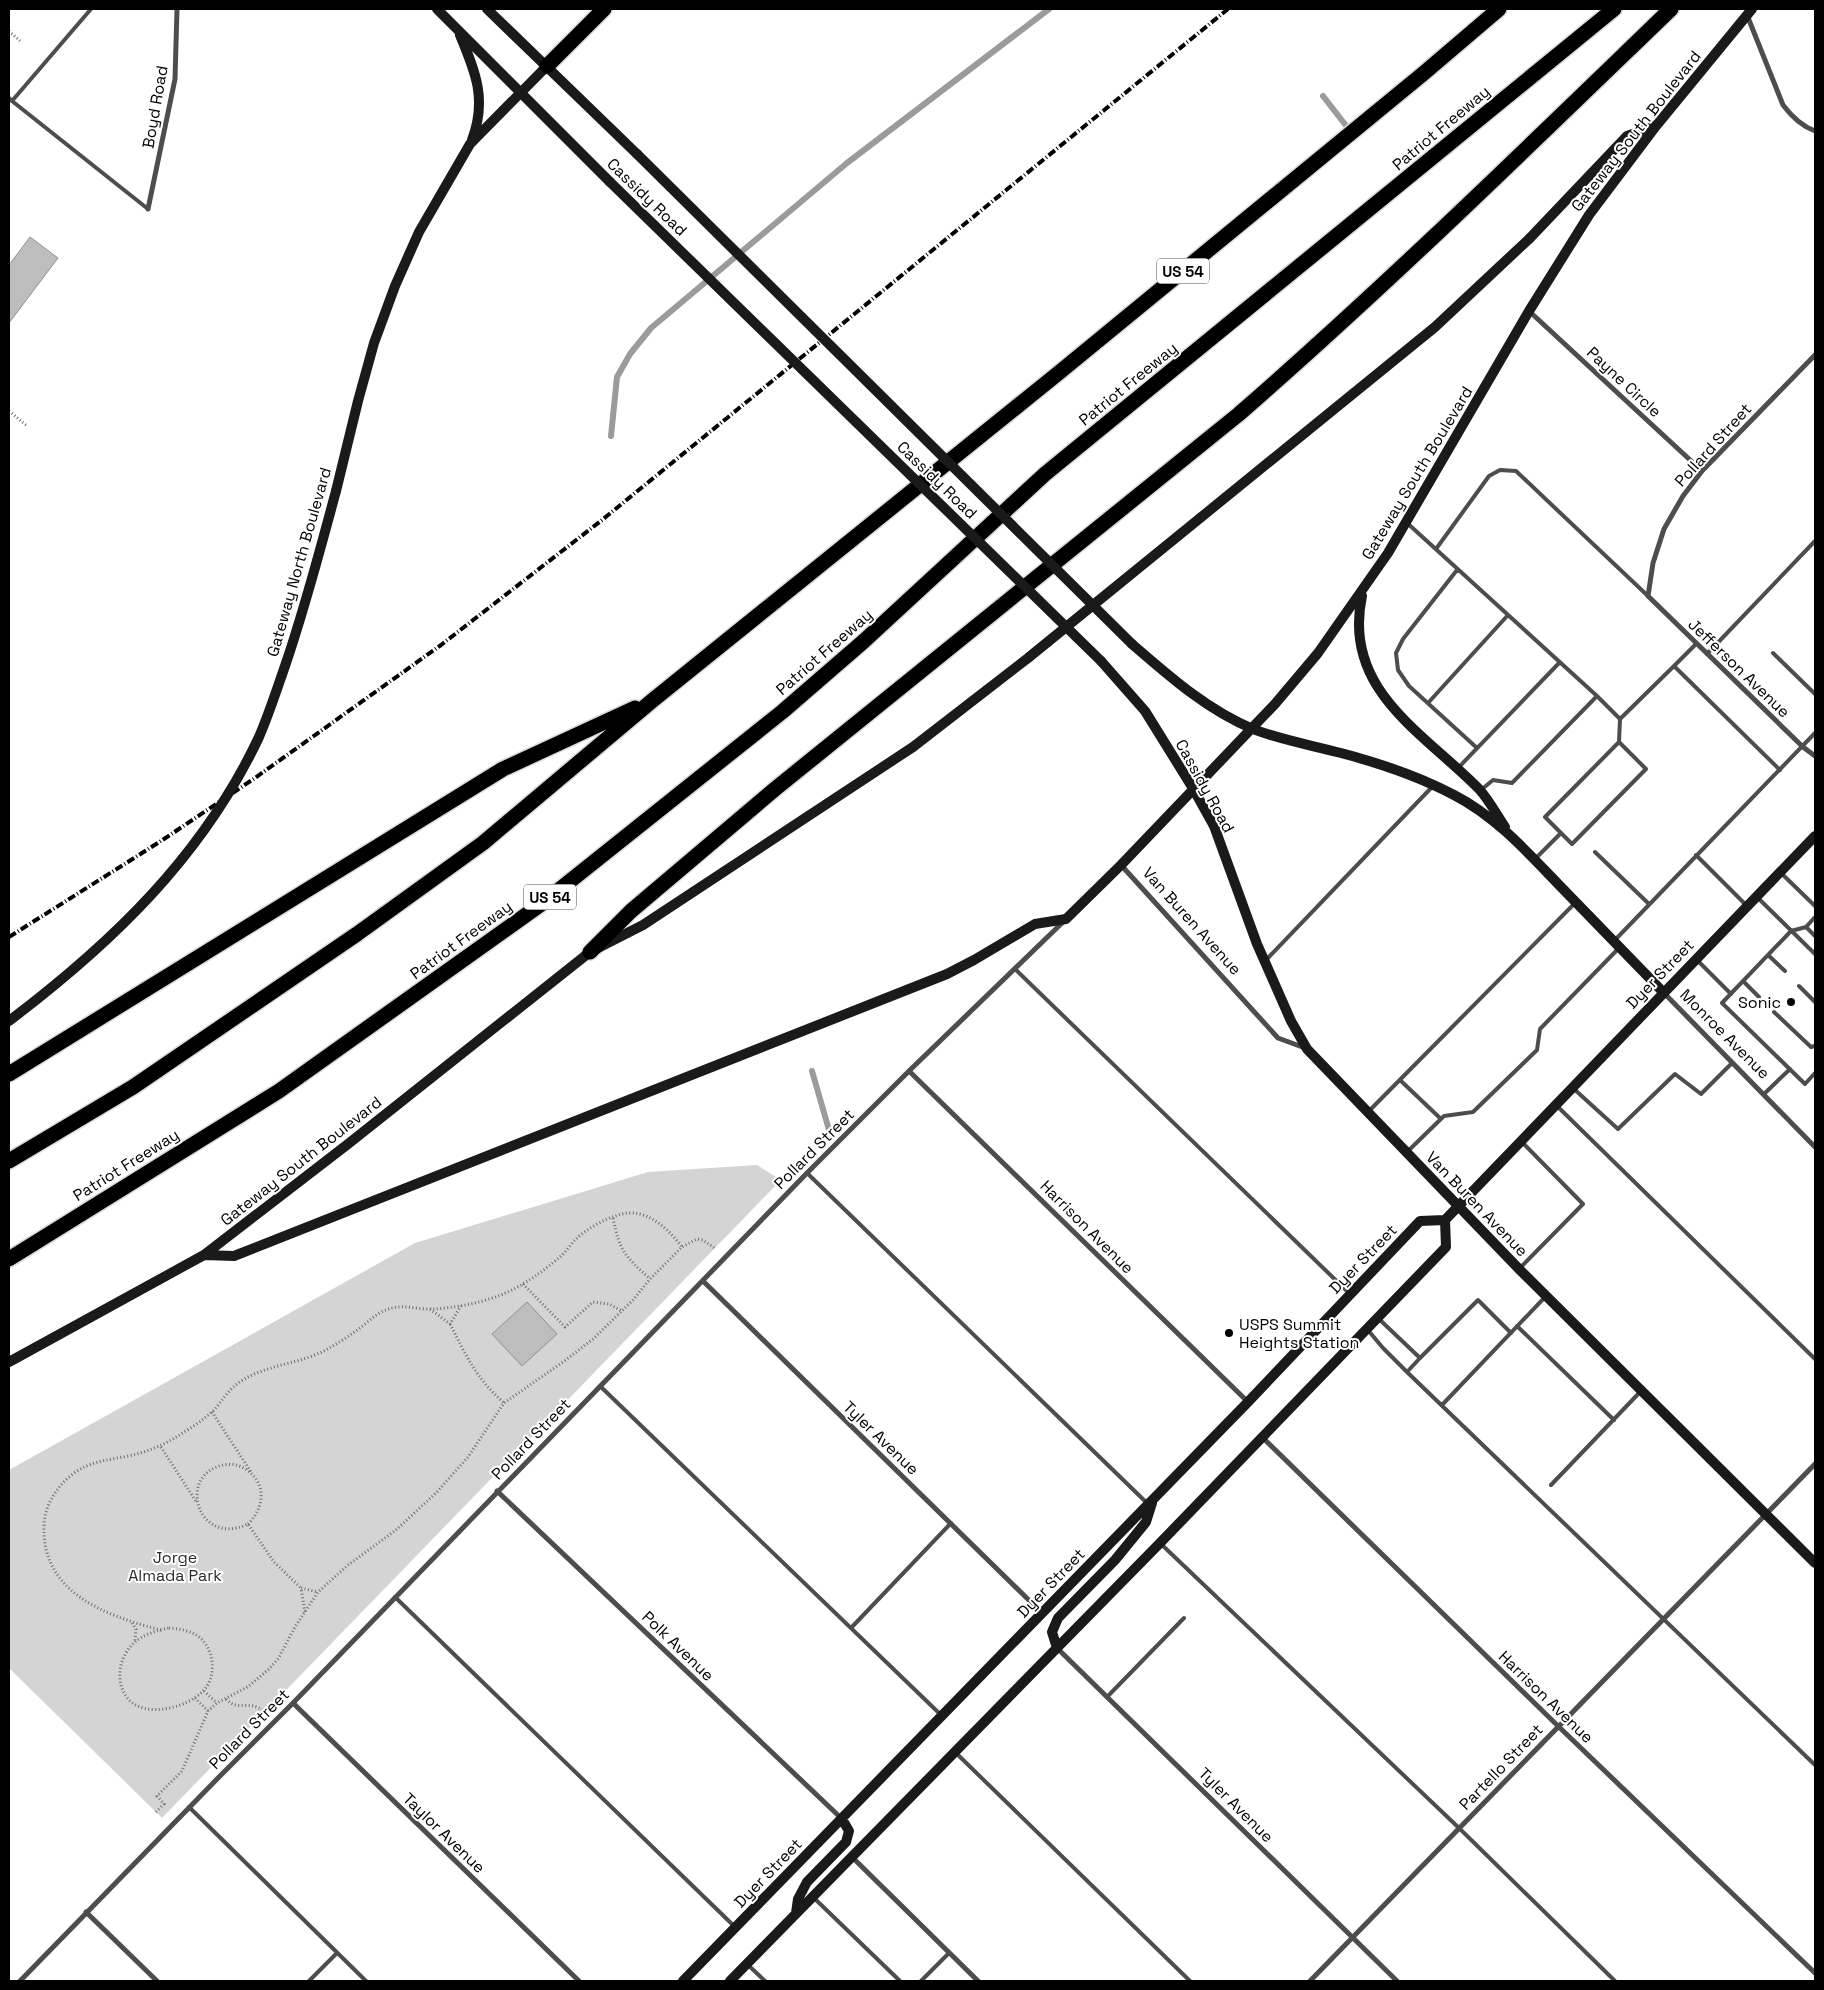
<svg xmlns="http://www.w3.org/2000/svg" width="1824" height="1990" viewBox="0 0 1824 1990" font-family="'Space Grotesk',sans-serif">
<rect width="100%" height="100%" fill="#fff"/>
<!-- green -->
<path fill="#d4d4d4" d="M757 1165 781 1180 162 1818 9 1668V1470L415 1243 648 1172Z"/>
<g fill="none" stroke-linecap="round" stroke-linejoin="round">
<!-- stream -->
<path stroke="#9b9b9b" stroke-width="6" d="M1323 96 1351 132
M611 436 617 377 630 354 651 328 847 163 1049 9
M812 1071 829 1130"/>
</g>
<!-- building -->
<path fill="#bdbdbd" stroke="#919191" d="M30 237 58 258 9 323V265Z
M527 1302 557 1334 522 1366 492 1334Z"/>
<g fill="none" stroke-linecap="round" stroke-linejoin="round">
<!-- highway casing -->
<g stroke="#dbdbdb" stroke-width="18">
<path id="highway" d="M547 66 604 9
M590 952 631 911 775 789 1239 414C1388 284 1529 146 1671 9
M9 1074 503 769 635 708
M9 1161 133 1087 357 934 483 843 653 700 1061 371 1424 73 1499 9
M9 1259 279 1091 540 905 782 712 864 641 1045 474 1614 9"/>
</g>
<!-- path -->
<path stroke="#6f6f6f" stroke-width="3" stroke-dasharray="1 2.5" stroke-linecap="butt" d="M9 31 20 41
M9 411 26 425
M613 1218C620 1252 625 1256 650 1279
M523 1284 565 1327 593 1302 609 1304 622 1311
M430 1309 450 1324 461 1306
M450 1324C467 1357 475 1377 504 1403
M212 1412 251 1472
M161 1447 197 1503
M248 1524C264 1508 267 1485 248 1471 241 1465 231 1463 223 1465 176 1475 198 1548 248 1524L274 1562 301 1588
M305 1612 301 1588 318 1592
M132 1623 136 1629 135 1641
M169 1628C179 1629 189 1630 198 1636 214 1648 218 1676 203 1691 188 1707 149 1718 130 1701 114 1685 118 1657 134 1643 142 1635 158 1630 169 1628Z
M161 1630C106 1616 41 1593 44 1525 45 1503 59 1483 77 1471 90 1463 102 1461 117 1458 138 1455 159 1448 178 1436 189 1429 202 1421 212 1412 221 1403 227 1391 237 1384 262 1365 296 1365 324 1351 335 1345 346 1338 356 1331 366 1324 375 1314 386 1310 402 1303 417 1310 432 1309 455 1308 480 1303 501 1295 523 1286 542 1272 560 1257 566 1252 570 1245 575 1240 587 1228 612 1214 629 1213 651 1212 670 1231 682 1247
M204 1691 217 1703
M195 1698 208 1711
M226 1699C240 1713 248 1698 265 1712
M156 1812 164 1804 157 1796 182 1771 208 1711 217 1703 249 1686 269 1669 278 1659 295 1627 318 1592 348 1565 396 1530 436 1493 468 1457 504 1403 563 1362 593 1339 633 1300 650 1279 682 1247 697 1239 703 1240 716 1249"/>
<!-- lane -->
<path stroke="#4d4d4d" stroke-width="4" d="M9 98 12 101 91 9
M12 101 148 209
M1406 522 1597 696
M1436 549 1489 476 1500 470 1516 471 1648 596
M1457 570 1403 639 1396 653 1398 670 1409 686 1477 748
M1773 653 1815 694
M1707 654 1815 541
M1674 666 1696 644
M1428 703 1508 615
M1459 767 1560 662
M1481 790 1493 780 1512 783 1597 696 1620 719 1674 666 1780 770
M1561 833 1572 844 1646 769 1619 742
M1595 852 1649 904
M1696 855 1747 906
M1536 858 1561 833 1545 817 1619 742 1620 719
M1781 873 1815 906
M1758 898 1815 954
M1815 917 1806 927 1791 931 1722 1003 1805 1084 1815 1073
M1806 927 1815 936
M1615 940 1815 733
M1768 955 1785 971
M1266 960 1432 787
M1697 960 1731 994
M1015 969 1350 1294
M1743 981 1759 997
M1799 986 1815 1002
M1774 1012 1811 1047 1815 1046
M1400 1080 1441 1119
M1574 1089 1618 1129 1675 1074 1701 1094 1732 1063
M1764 1094 1790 1069
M1556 1105 1815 1359
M1368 1112 1576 902
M1407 1152 1444 1116 1473 1112 1537 1050 1540 1029 1618 949
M807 1173 1148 1504
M1520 1268 1583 1204 1522 1142
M1379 1319 1420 1358 1478 1300 1511 1333
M1517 1326 1614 1420
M1367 1329 1383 1348 1407 1372 1815 1765
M1407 1372 1420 1358
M600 1386 940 1714
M1442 1405 1546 1296
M1551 1485 1641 1391
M1161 1544 1459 1828 1615 1981
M395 1597 734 1926
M851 1628 951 1523
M1108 1696 1184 1618
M956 1753 1190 1981
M189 1807 366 1981
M814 1898 900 1981
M747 1964 765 1981
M309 1981 337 1953
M921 1981 949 1953"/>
<!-- street -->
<path stroke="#4d4d4d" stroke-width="5" d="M1747 15 1783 105C1792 117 1801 126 1815 131
M148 209 175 79 177 9
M1529 311 1702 471
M1815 355 1702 471 1683 496 1664 529 1653 563 1648 596 1803 747 1815 756
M1121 865 1278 1038 1305 1048
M1663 992 1815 1147
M909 1071 1248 1402
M703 1281 1042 1613
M1262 1437 1558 1726 1815 1973
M497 1491 841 1818
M1057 1648 1397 1981
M293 1703 579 1981
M852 1857 978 1981
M86 1912 157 1981
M20 1981 219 1777 293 1703 807 1173 909 1071 1063 922
M1310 1981 1815 1464"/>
<!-- secondary -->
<path stroke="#1a1a1a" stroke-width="10" d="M437 9 610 182
M487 9 637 154
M460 35C476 73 487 100 472 140
M336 491 358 401 374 343 395 286 419 232 470 144 547 66
M1362 596C1342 690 1423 732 1479 789 1489 800 1497 815 1505 827
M1132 644C1169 676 1207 710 1253 729 1281 740 1311 745 1341 753 1379 763 1418 776 1454 795 1497 817 1530 855 1563 889 1596 923 1630 958 1663 992
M1101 661 1145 711 1194 790 1214 826 1257 944 1291 1021 1307 1049 1519 1269 1815 1563
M204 1255 234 1256 947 974 974 960 1035 924 1066 919 1121 865 1275 704 1318 653 1388 553 1529 311 1589 215 1656 126 1752 9
M9 1362 204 1255 348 1144 590 952 643 925 913 747 1028 658 1435 327 1530 238 1627 136 1655 126
M1057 1648 1052 1632 1058 1618 1115 1560 1146 1522 1152 1503
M796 1913 798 1899 807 1882 846 1842 849 1831 842 1819
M683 1981 1248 1402 1420 1221 1445 1220 1815 836
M730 1981 1160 1543 1446 1247 1445 1220"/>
<!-- highway -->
<use href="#highway" stroke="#000" stroke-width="15"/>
<!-- rail -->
<path stroke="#000" stroke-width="4" stroke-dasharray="8 2.5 1 2.5" stroke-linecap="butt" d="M9 937 161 841 255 778 441 645 602 520 1228 9"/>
<!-- secondary-bridge -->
<path stroke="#1a1a1a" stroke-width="10" d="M637 154 1132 644
M610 182 1101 661
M9 1021C112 943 203 856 259 737 269 714 277 689 285 666 305 608 320 550 336 491"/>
</g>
<!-- markers -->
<g fill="#000" stroke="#fff" stroke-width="2">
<circle cx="1791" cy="1002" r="5"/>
<circle cx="1229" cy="1333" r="5"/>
</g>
<g text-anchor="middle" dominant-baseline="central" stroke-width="4" stroke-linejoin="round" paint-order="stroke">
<!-- shield labels -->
<g fill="#fff" stroke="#4c4c4c" stroke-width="1">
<rect x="1157" y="258.5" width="52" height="25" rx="4"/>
<rect x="524" y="884.5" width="52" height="25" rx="4"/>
</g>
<g font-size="15" font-weight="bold" fill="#000">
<text x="1183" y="271">US 54</text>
<text x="550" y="897">US 54</text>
</g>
<!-- street labels -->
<g font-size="16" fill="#000" stroke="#fff">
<text transform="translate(155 107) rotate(-80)">Boyd Road</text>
<text transform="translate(1441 128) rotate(-40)">Patriot Freeway</text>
<text transform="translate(1636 131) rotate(-52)">Gateway South Boulevard</text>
<text transform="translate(647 197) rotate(44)">Cassidy Road</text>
<text transform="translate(1624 382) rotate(43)">Payne Circle</text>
<text transform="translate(1128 384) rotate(-39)">Patriot Freeway</text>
<text transform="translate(1713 445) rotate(-48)">Pollard Street</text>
<text transform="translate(1417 473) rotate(-59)">Gateway South Boulevard</text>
<text transform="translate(937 480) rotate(44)">Cassidy Road</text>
<text transform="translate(299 562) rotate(-74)">Gateway North Boulevard</text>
<text transform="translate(824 652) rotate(-41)">Patriot Freeway</text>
<text transform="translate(1739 668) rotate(44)">Jefferson Avenue</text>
<text transform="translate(1205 786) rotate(61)">Cassidy Road</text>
<text transform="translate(1192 921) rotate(48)">Van Buren Avenue</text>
<text transform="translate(461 940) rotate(-36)">Patriot Freeway</text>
<text transform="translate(1660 974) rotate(-46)">Dyer Street</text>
<text transform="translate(1725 1034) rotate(45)">Monroe Avenue</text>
<text transform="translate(814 1149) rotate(-45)">Pollard Street</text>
<text transform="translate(301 1161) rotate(-38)">Gateway South Boulevard</text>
<text transform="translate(126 1165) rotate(-32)">Patriot Freeway</text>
<text transform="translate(1477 1204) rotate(46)">Van Buren Avenue</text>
<text transform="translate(1087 1227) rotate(45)">Harrison Avenue</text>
<text transform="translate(1363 1259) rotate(-46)">Dyer Street</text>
<text transform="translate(881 1438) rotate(44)">Tyler Avenue</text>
<text transform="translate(531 1439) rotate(-46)">Pollard Street</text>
<text transform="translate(1051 1583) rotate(-46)">Dyer Street</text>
<text transform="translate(678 1646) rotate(44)">Polk Avenue</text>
<text transform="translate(1546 1697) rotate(44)">Harrison Avenue</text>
<text transform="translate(249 1729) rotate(-45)">Pollard Street</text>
<text transform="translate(1501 1767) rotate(-46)">Partello Street</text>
<text transform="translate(1236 1805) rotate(45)">Tyler Avenue</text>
<text transform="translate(444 1833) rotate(44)">Taylor Avenue</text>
<text transform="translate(768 1873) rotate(-46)">Dyer Street</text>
</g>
<!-- poi labels -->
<g font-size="16" fill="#000" stroke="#fff" text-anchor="end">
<text x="1781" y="1002">Sonic</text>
<text x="1239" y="1324" text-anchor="start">USPS Summit<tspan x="1239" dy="18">Heights Station</tspan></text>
</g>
<!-- park labels -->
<g font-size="16" fill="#2b2b2b" stroke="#fff">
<text x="175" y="1557">Jorge<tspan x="175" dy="18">Almada Park</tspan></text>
</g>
</g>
<!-- border -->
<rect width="1824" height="1990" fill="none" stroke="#000000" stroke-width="20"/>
</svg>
